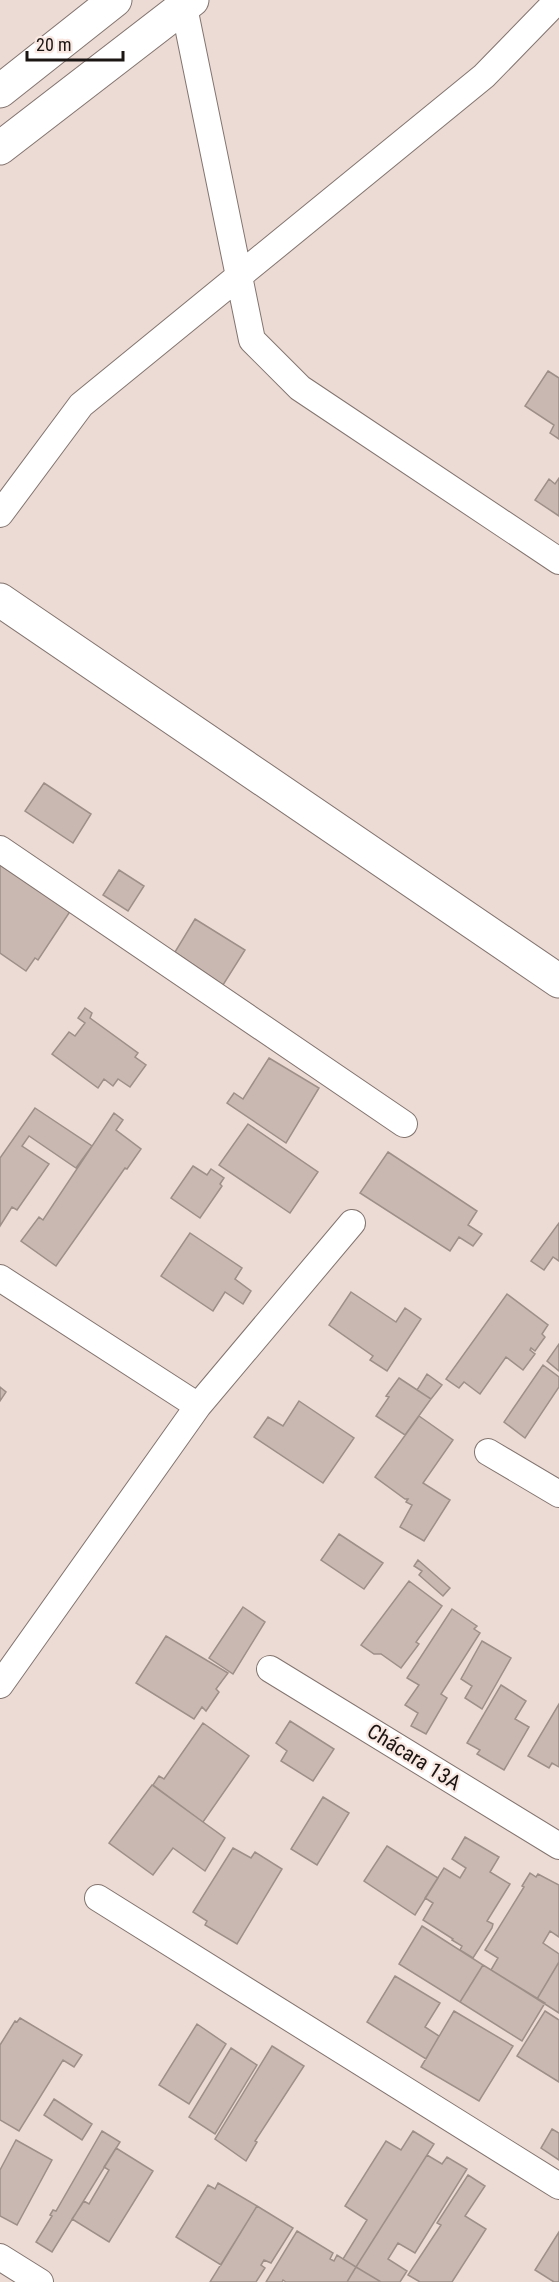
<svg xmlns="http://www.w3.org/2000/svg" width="559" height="2282" viewBox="0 0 559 2282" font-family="'Roboto Condensed',sans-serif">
<rect width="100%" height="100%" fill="#ecdbd5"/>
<!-- building -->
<path fill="#c8b8b1" stroke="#9e8f89" stroke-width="1.5" d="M548 371 559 378V439L550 433 554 425 525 406Z
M559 478V516L535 500 549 479 555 484Z
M44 783 91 814 73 843 25 811Z
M0 865 71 910 38 960 35 958 26 971 0 953Z
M119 870 144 886 128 911 103 895Z
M195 919 245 950 223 985 175 952Z
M85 1008 92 1013 90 1018 138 1053 135 1057 146 1065 130 1087 118 1079 113 1086 104 1079 98 1088 52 1054 69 1032 75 1036 85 1023 78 1018Z
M269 1058 319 1088 286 1143 227 1103 234 1093 243 1099Z
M35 1108 92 1146 76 1168 29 1136 22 1146 49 1164 17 1210 12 1207 0 1226V1158Z
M114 1113 123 1120 116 1130 141 1149 127 1169 125 1168 56 1266 21 1241 39 1217 43 1220Z
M248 1124 318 1172 290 1213 219 1165Z
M388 1152 477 1211 468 1225 482 1234 473 1246 459 1237 450 1251 360 1193Z
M193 1166 207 1175 211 1169 224 1178 220 1184 222 1186 200 1218 171 1198Z
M559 1223V1261L553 1257 544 1270 531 1261Z
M190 1233 242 1268 235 1279 251 1291 243 1304 225 1292 213 1311 161 1276Z
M351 1292 396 1322 405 1308 421 1319 387 1371 370 1360 373 1356 329 1325Z
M507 1294 548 1325 542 1334 545 1337 535 1351 531 1348 530 1350 535 1354 523 1370 506 1357 480 1394 464 1382 459 1388 446 1379Z
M559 1344V1371L547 1361Z
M543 1365 559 1377V1387L525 1438 504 1422Z
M427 1374 442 1385 431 1399 417 1390Z
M399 1378 431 1399 405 1435 376 1416 389 1397 386 1396Z
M0 1387 6 1392 0 1401Z
M299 1401 354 1438 323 1483 254 1437 268 1417 283 1426Z
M419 1416 453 1440 423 1483 450 1500 424 1541 400 1527 412 1505 406 1502 408 1499H405L375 1477Z
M339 1534 383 1563 364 1589 321 1560Z
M418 1560 450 1588 443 1596 419 1575 422 1571 414 1566Z
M409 1581 442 1606 416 1642 419 1644 401 1668 381 1654H374L361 1645Z
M243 1607 265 1622 233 1674 209 1658Z
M452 1609 477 1626 474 1629 480 1633 441 1694 447 1698 426 1734 411 1726 418 1713 405 1705 419 1685 407 1678Z
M166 1636 228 1673 216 1689 219 1692 206 1711 202 1707 194 1719 136 1683Z
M482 1641 511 1658 482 1709 465 1698 472 1686 461 1679Z
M501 1685 526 1701 515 1719 529 1727 504 1770 477 1754 480 1750 467 1743Z
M559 1704V1767L552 1763 549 1768 528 1756Z
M290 1721 334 1749 313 1781 281 1761 287 1751 276 1743Z
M203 1723 249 1756 203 1822 153 1785 159 1776 164 1779Z
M152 1785 225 1838 205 1871 173 1848 153 1875 109 1843Z
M323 1797 349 1813 317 1865 291 1849Z
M465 1837 499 1857 490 1872 510 1884 487 1921 493 1924 492 1928 473 1958 460 1950 462 1946 452 1940 453 1939 423 1920 433 1903 425 1898 444 1868 460 1878 466 1868 452 1859Z
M387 1846 438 1878 415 1915 364 1881Z
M233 1848 251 1858 255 1852 282 1869 237 1944 205 1925 207 1921 193 1912Z
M530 1873 536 1877 538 1874 559 1885V1937L550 1931 543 1943 559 1954V1962L537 1999 491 1970 498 1958 485 1950 524 1887 522 1886Z
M422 1926 483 1965 460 2002 399 1964Z
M559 1962V2013L537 1999Z
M483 1965 545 2003 522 2041 460 2002Z
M395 1976 440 2003 425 2027 439 2036 426 2059 367 2022Z
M454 2011 513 2046 479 2101 421 2067Z
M545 2011 559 2020V2082L517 2056Z
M20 2018 82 2055 74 2067 63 2060 19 2131 0 2120V2045L15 2021 17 2022Z
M197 2024 226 2044 189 2104 159 2085Z
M272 2046 304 2066 255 2141 257 2142 246 2161 215 2139Z
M231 2048 257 2065 215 2134 189 2117Z
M54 2099 92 2124 82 2140 44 2115Z
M552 2129 559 2133V2160L541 2148Z
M102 2131 120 2142 52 2252 36 2242 52 2216 50 2215 53 2210 56 2211Z
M413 2131 434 2144 356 2267 343 2259 367 2220 345 2206 386 2141 401 2150Z
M16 2140 52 2160 17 2225 0 2216V2170Z
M116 2148 153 2171 109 2242 72 2219 84 2201 89 2204 109 2170 104 2167Z
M427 2155 442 2164 447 2157 467 2169 415 2253 398 2243 388 2259 407 2271 400 2282H381L356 2267Z
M468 2175 485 2186 465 2216 486 2229 452 2282H420L408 2275 441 2225 437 2223Z
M218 2183 257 2206 221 2265 176 2237 208 2185 215 2189Z
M257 2206 293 2228 271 2263 264 2260 261 2265 265 2268 256 2282H210Z
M297 2231 333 2253 330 2259 334 2261 337 2255 356 2267 347 2282H286L283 2280 282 2282H266Z
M559 2232V2282H554L535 2270Z
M356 2267 381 2282H347Z"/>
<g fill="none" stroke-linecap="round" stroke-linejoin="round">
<!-- minor casing -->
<g stroke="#83746f" stroke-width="28">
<path id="minor" d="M184 7 252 340 300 388 559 561
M0 514 81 405 484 76 558 0
M0 849 404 1124
M0 1278 198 1406
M488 1452 559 1494
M270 1669 559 1846
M0 1685 198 1406 352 1223
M98 1898 559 2186
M0 2257 40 2282"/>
</g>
<!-- tertiary casing -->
<g stroke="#83746f" stroke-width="35">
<path id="tertiary" d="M0 600 559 981"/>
</g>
<!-- trunk casing -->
<g stroke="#83746f" stroke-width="35">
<path id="trunk" d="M0 91 115 0
M0 148 192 0"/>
</g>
<!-- minor -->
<use href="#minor" stroke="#fff" stroke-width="26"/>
<!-- tertiary -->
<use href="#tertiary" stroke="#fff" stroke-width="33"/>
<!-- trunk -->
<use href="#trunk" stroke="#fff" stroke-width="33"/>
</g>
<g text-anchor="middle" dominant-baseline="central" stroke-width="4.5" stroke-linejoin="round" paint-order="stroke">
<!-- street labels -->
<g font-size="21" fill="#1b1513" stroke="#f9e8e2">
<text transform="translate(414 1757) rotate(32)">Chácara 13A</text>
</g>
</g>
<!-- scale -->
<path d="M27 51v9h96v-9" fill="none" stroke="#1b1513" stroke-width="3"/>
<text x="36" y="51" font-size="18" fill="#1b1513" stroke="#f9e8e2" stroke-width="4.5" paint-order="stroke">20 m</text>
</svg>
